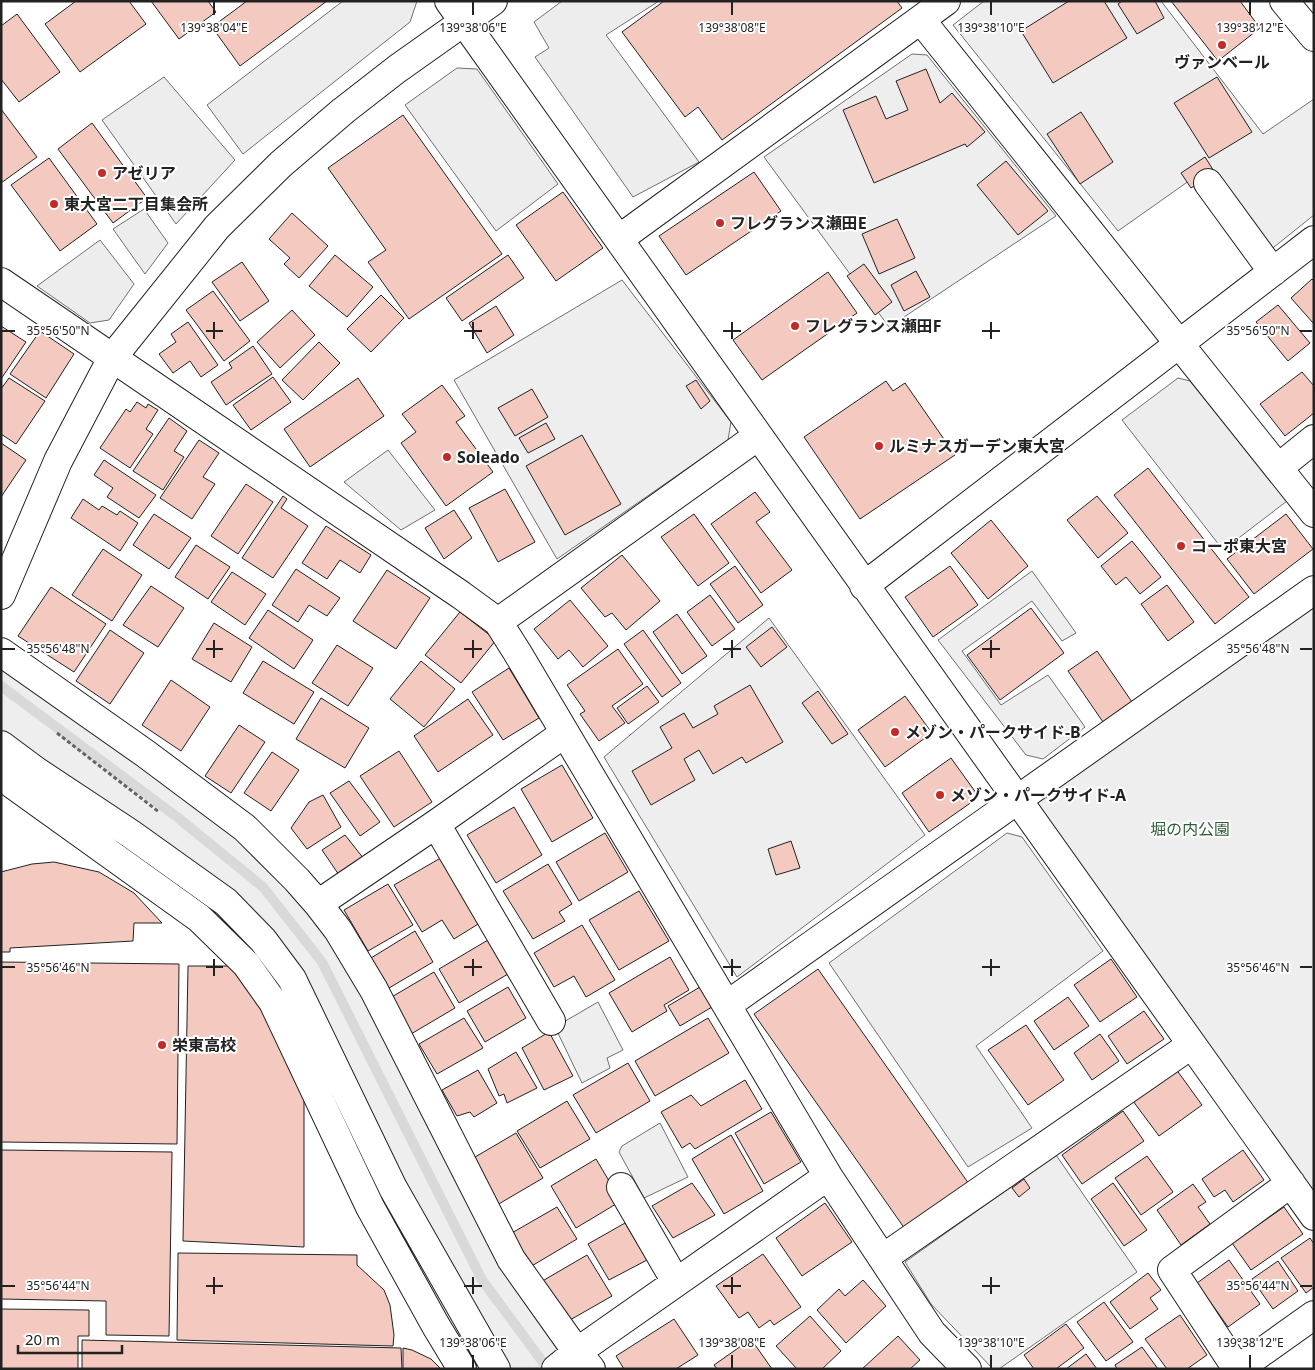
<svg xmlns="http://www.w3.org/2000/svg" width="1315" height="1370" viewBox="0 0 1315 1370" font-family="'Noto Sans','Noto Sans JP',sans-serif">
<rect width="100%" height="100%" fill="#fff"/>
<!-- green -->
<path fill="#eee" stroke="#6f6f6f" d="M984 1H1161L1263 134 1314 99V215L1269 251 1203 171 1118 231 953 25Z
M912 54 927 55 1056 216 889 327 764 157Z
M622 280 731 422 728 440 557 559 454 380Z
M1032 571 1076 633 1062 641 1032 601 962 651 1001 705 1048 675 1085 727 1043 759 1026 755 938 640Z
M1314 590V1216L1016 799Z
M769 618 925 835 737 977 604 757Z
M1 652 146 754 318 904 511 1259 591 1369H496L263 940 1 745Z
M598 1002 623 1050 607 1058 610 1068 582 1083 555 1027Z
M660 1123 688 1177 644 1198 619 1152 622 1146Z
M1056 1155 1137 1272 999 1369H993L931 1304 905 1262Z"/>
<!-- parking -->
<path fill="#ededed" stroke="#6f6f6f" d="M343 1H417L410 22 243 154 207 105Z
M562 1H659L606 35 699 162 633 197 535 57 549 48 534 22Z
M457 68 477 69 558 184 496 231 405 105Z
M164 77 235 160 176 224 102 120Z
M144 209 168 243 145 274 113 229Z
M100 240 134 284 109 320 90 323 37 286Z
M1178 378 1190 381 1287 501 1223 550 1122 420Z
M388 450 435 510 401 530 344 482Z
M1007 833 1022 837 1103 951 976 1046 1032 1128 968 1167 829 963Z"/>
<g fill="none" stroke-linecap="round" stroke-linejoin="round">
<!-- stream -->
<path stroke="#d9d9d9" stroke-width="10" d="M1 686 177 817 263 887 322 962 482 1280 548 1369"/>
</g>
<!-- building -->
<path fill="#f3c9c0" stroke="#222" d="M76 1H129L146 24 80 72 45 24Z
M151 1H208L216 12 179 39Z
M247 1H327L240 66 212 27Z
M664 1H897L902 8 722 140 698 107 685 117 622 32Z
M1069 1H1104L1127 38 1053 83 1021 31Z
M1122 1H1155L1164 18 1137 34 1118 4Z
M1171 1H1240L1260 28 1218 61Z
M17 14 60 72 19 102 1 79V26Z
M926 69 940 103 952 93 985 132 967 147 965 144 874 183 843 110 876 96 886 119 908 110 896 81Z
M1217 77 1252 132 1209 158 1174 103Z
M1 109 37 157 1 183Z
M1081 112 1113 162 1080 184 1047 134Z
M403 115 502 254 409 319 368 262 386 250 328 168Z
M92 123 147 198 113 223 58 149Z
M1205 157 1215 173 1191 188 1181 173Z
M49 158 97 224 60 251 11 185Z
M1006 161 1048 211 1018 235 977 185Z
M754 172 781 211 686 275 659 236Z
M563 192 603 248 556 281 516 225Z
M292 213 328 246 299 278 284 264 290 258 269 239Z
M897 219 915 258 879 274 862 234Z
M335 255 373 287 347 317 309 286Z
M508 255 524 278 462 321 446 298Z
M242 262 269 301 240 321 212 282Z
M864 264 892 302 875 315 847 276Z
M916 271 930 297 904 311 891 285Z
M828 272 857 313 762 380 733 340Z
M1312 279 1314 281V324L1291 298Z
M213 291 250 341 224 361 186 310Z
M381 295 404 318 371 352 347 329Z
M1278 305 1310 343 1288 361 1256 322Z
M496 306 514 335 487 353 469 323Z
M292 310 315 335 280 368 257 342Z
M188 322 218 365 201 377 190 361 173 373 159 354 176 342 171 334Z
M1 326 26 342 1 379Z
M40 331 74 354 46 398 10 374Z
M319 342 340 363 303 400 282 380Z
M253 346 272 374 226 405 211 382 232 368 229 363Z
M1302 372 1314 386V413L1285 436 1260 404Z
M273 377 291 402 251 430 233 405Z
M9 378 45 401 16 444 1 434V389Z
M358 378 384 416 310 467 284 429Z
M696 380 710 401 701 409 686 386Z
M886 381 893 391 905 383 955 455 860 519 804 437Z
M442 385 465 416 456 422 493 472 446 506 401 443 416 432 402 414Z
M532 389 548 417 515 436 498 408Z
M137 402 146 408 148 404 158 410 146 429 153 434 130 468 100 448 126 409 130 412Z
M169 418 187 431 174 451 184 457 163 490 133 471Z
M546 423 555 439 528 453 519 438Z
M582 435 621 504 565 535 526 466Z
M199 440 219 453 203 477 215 484 192 519 160 498Z
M1 443 26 460 1 497Z
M104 460 156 495 139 518 107 497 113 488 94 475Z
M1148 468 1249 597 1215 624 1114 495Z
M246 484 273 502 238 554 211 536Z
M505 489 535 542 498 562 469 508Z
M755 492 770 512 756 522 792 570 761 593 711 524Z
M283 496 287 499 281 508 308 526 273 578 242 558Z
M1097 496 1128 533 1098 558 1067 520Z
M83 499 99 510 102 506 117 515 120 511 138 523 120 551 71 518Z
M454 510 472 538 444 559 425 528Z
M154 514 191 538 169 569 133 545Z
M694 514 729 563 698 586 661 537Z
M1286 514 1313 549 1254 594 1227 559Z
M991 520 1028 566 988 599 951 553Z
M326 526 371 555 360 573 340 560 327 579 302 563Z
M1132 541 1161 577 1140 594 1126 577 1116 585 1101 566Z
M196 545 230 567 208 599 175 577Z
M103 549 142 575 112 621 72 595Z
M622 555 660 601 626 630 612 613 605 617 581 588Z
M735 566 763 605 738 623 710 584Z
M950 566 978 605 933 637 905 597Z
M296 569 340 598 327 616 309 605 298 622 272 605Z
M387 570 430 598 396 649 353 621Z
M232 572 266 594 245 625 211 602Z
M1167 585 1194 622 1168 641 1141 604Z
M151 586 184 608 158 647 123 625Z
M51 587 106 624 74 672 18 636Z
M710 595 735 629 712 646 687 612Z
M570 600 608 646 583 667 569 650 558 659 534 629Z
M1031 608 1064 653 1000 700 967 655Z
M268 610 313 640 294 669 249 638Z
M460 612 496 640 461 683 425 655Z
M677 614 707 656 682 674 653 632Z
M214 623 252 647 231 682 192 659Z
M772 627 787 647 761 667 746 647Z
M110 630 144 653 110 704 76 681Z
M643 630 681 683 662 697 624 644Z
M337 645 373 668 348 706 312 683Z
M618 649 643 684 612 706 625 723 599 741 580 714 585 711 567 685Z
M1097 651 1132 702 1103 722 1068 671Z
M263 661 314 692 294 724 243 693Z
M421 661 455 689 424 727 390 699Z
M509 668 539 718 503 740 472 692Z
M171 680 210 707 181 751 142 725Z
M750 685 783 742 746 763 742 757 713 774 699 750 684 759 695 780 651 805 632 771 672 748 660 727 684 713 693 728 718 714 714 706Z
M647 686 659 702 628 724 617 708Z
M818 691 848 734 832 744 802 703Z
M905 696 932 733 885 767 858 730Z
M321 698 369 728 345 768 296 739Z
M468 699 493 735 438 772 414 736Z
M239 725 265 742 231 793 205 776Z
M399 751 432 802 394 827 360 776Z
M272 752 299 770 271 811 244 793Z
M951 758 979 797 929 832 902 793Z
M562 765 593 818 552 842 521 789Z
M349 781 380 822 360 836 330 793Z
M323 795 341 827 307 849 291 828 309 802Z
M514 807 542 855 496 883 467 835Z
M605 833 628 872 579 901 556 862Z
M345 835 364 859 339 875 322 850Z
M791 841 800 868 776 875 768 849Z
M444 856 483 921 454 939 442 920 422 932 394 885Z
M54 862 99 872 134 893 162 923H134L133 941 10 948V952H1V872L32 864Z
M548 864 572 904 559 912 565 921 533 939 503 891Z
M388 884 413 925 368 951 344 910Z
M639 891 669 941 619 970 589 920Z
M582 925 615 980 586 997 574 976 554 987 534 953Z
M415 931 433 962 389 988 371 958Z
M488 940 508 974 459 1003 439 969Z
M670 957 689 990 664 1005 667 1011 632 1032 609 993Z
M1111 959 1137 997 1100 1022 1074 985Z
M1 962 179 964 177 1144 1 1142Z
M188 966H232L257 995 304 1088V1247L183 1241Z
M818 969 969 1184 905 1229 754 1014Z
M434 972 455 1008 411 1034 390 998Z
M508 987 526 1018 485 1042 467 1011Z
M700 987 712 1007 680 1026 668 1006Z
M1068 997 1089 1026 1054 1050 1034 1021Z
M1144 1011 1164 1039 1127 1064 1108 1036Z
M464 1018 483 1048 437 1074 419 1044Z
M708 1018 729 1053 655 1096 635 1061Z
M1026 1025 1064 1080 1028 1105 988 1050Z
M549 1032 573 1076 544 1090 522 1048Z
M1100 1034 1119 1061 1092 1080 1074 1053Z
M516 1052 537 1088 507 1103 504 1094 499 1096 488 1069Z
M628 1063 650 1101 596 1133 573 1095Z
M1176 1069 1202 1105 1159 1136 1133 1101Z
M478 1070 497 1103 474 1117 470 1112 457 1116 442 1090Z
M745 1080 762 1109 695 1149 690 1143 682 1148 661 1112 691 1095 701 1106Z
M567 1101 590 1139 540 1168 517 1131Z
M1123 1111 1144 1141 1082 1184 1062 1155Z
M771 1112 801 1162 764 1184 735 1133Z
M516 1133 543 1178 497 1205 470 1160Z
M731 1135 763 1191 724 1214 692 1159Z
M1 1150 172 1152 169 1336 106 1335V1301L1 1299Z
M1243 1150 1264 1180 1233 1202 1225 1190 1214 1197 1202 1179Z
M1147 1156 1173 1192 1141 1215 1115 1178Z
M596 1159 621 1201 576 1228 551 1186Z
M1024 1179 1030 1188 1019 1197 1012 1188Z
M692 1183 715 1215 673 1238 652 1206Z
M1113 1183 1147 1230 1124 1246 1091 1199Z
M1193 1184 1206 1202 1198 1207 1210 1224 1181 1245 1157 1210Z
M825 1203 852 1242 802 1276 776 1238Z
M557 1207 577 1239 530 1267 510 1234Z
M1284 1207 1303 1234 1251 1270 1232 1243Z
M625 1223 647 1260 609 1280 588 1244Z
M1310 1238 1314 1244V1287L1306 1293 1281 1258Z
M178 1253 357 1255V1265L384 1290 390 1305 394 1335 393 1346 177 1340Z
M763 1254 801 1307 774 1325 770 1320 759 1328 748 1312 739 1318 716 1286Z
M587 1255 612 1296 563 1324 539 1283Z
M1229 1260 1260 1304 1228 1327 1197 1283Z
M1278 1261 1298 1291 1273 1309 1252 1279Z
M1148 1273 1161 1290 1150 1298 1158 1309 1130 1329 1110 1302Z
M863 1280 886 1306 846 1343 817 1310 839 1289 845 1296Z
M1104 1302 1133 1342 1106 1361 1077 1322Z
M1 1309 89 1310V1336H78V1369H1Z
M1180 1315 1207 1355 1187 1369H1167L1145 1339Z
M810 1316 841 1351 822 1369H797L776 1346Z
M674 1319 698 1355 676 1369H624L616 1356Z
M1066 1324 1084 1348 1056 1369H1034L1024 1355Z
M898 1336 920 1360 910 1369H862Z
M751 1339 772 1369H717L714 1365Z
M82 1340 401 1348 402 1369H82Z
M1142 1347 1158 1369H1117L1115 1365Z
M403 1348 412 1350 431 1359 441 1369H403Z
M1086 1354 1097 1369H1066Z"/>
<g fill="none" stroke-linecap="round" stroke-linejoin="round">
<!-- minor casing -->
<g stroke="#222" stroke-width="30">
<path id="minor" d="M449 1 1314 1216
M1284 1 1314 37
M921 20 1314 513
M1208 183 1273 272
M619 239 946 1
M1 282 461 595 498 622 517 652 828 1176 932 1333 967 1369
M1278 468 1314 439
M864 586 1314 240
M1 595 58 461 112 358 217 227 281 164 343 111 397 69 493 1
M498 622 758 436
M1 652 146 754 245 828 297 880 318 904 338 930 374 990 511 1259 577 1352 591 1369
M1 745 36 771 131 834 226 902 263 940 292 979 393 1188 496 1369
M1 776 199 918 246 964 273 1002 370 1207 436 1326 462 1369
M436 824 551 1021
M318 904 436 824 565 733
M727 1005 1314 590
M621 1187 676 1282
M883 1258 1191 1045
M556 1369 577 1352 828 1176
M1237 1369 1172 1270 1291 1183
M1238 1369 1314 1315"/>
</g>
<!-- path -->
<path stroke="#646464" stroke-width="3" stroke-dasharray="4 2.5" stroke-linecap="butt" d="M57 733 159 812"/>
<!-- minor -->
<use href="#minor" stroke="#fff" stroke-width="28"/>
</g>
<!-- ticks -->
<path fill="none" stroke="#222" stroke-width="2" d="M214 2V15M473 2V15M732 2V15M991 2V15M1250 2V15M214 322V339M473 322V339M732 322V339M991 322V339M2 331H15M206 331H223M464 331H482M723 331H741M982 331H1000M1300 331H1312M214 640V658M473 640V658M732 640V658M991 640V658M2 649H15M206 649H223M464 649H482M723 649H741M982 649H1000M1300 649H1312M214 959V976M473 959V976M732 959V976M991 959V976M2 967H15M206 967H223M464 967H482M723 967H741M982 967H1000M1300 967H1312M214 1277V1294M473 1277V1294M732 1277V1294M991 1277V1294M2 1286H15M206 1286H223M464 1286H482M723 1286H741M982 1286H1000M1300 1286H1312M473 1355V1368M732 1355V1368M991 1355V1368M1250 1355V1368"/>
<!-- markers -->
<g fill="#c62828" stroke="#fff" stroke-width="2">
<circle cx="1222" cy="45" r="5"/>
<circle cx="102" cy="173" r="5"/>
<circle cx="54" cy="204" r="5"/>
<circle cx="720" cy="223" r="5"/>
<circle cx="795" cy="326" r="5"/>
<circle cx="879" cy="446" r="5"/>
<circle cx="447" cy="457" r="5"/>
<circle cx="1181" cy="546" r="5"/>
<circle cx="895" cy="732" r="5"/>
<circle cx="940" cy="795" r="5"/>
<circle cx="162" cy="1045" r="5"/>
</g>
<g text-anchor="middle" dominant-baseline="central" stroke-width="4" stroke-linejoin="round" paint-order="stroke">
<!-- poi labels -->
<g font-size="16" font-weight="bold" fill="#222" stroke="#fff" text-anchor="start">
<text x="1222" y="62" text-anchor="middle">ヴァンベール</text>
<text x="112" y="173">アゼリア</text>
<text x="64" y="204">東大宮二丁目集会所</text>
<text x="730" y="223">フレグランス瀬田E</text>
<text x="805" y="326">フレグランス瀬田F</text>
<text x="889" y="446">ルミナスガーデン東大宮</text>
<text x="457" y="457">Soleado</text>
<text x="1191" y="546">コーポ東大宮</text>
<text x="905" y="732">メゾン・パークサイド-B</text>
<text x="950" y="795">メゾン・パークサイド-A</text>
<text x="172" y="1045">栄東高校</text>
</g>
<!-- park labels -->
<g font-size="16" fill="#2f5e38" stroke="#fff">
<text x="1190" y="829">堀の内公園</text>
</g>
</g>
<g font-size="12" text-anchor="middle" fill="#222" stroke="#fff" stroke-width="4" stroke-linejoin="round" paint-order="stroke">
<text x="214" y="32">139°38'04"E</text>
<text x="473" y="32">139°38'06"E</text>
<text x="732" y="32">139°38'08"E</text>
<text x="991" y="32">139°38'10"E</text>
<text x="1250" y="32">139°38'12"E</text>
<text x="58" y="335">35°56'50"N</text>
<text x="1258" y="335">35°56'50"N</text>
<text x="58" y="653">35°56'48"N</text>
<text x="1258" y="653">35°56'48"N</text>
<text x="58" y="972">35°56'46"N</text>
<text x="1258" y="972">35°56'46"N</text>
<text x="58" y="1290">35°56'44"N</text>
<text x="1258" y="1290">35°56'44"N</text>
<text x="473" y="1347">139°38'06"E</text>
<text x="732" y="1347">139°38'08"E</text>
<text x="991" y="1347">139°38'10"E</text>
<text x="1250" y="1347">139°38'12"E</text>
</g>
<!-- border -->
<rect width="1315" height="1370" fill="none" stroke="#222222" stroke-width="5"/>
<!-- scale -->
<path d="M18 1345v8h104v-8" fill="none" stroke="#222222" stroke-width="2.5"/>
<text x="25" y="1345" font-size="15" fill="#222222" stroke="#ffffff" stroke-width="4" paint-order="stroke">20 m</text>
</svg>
